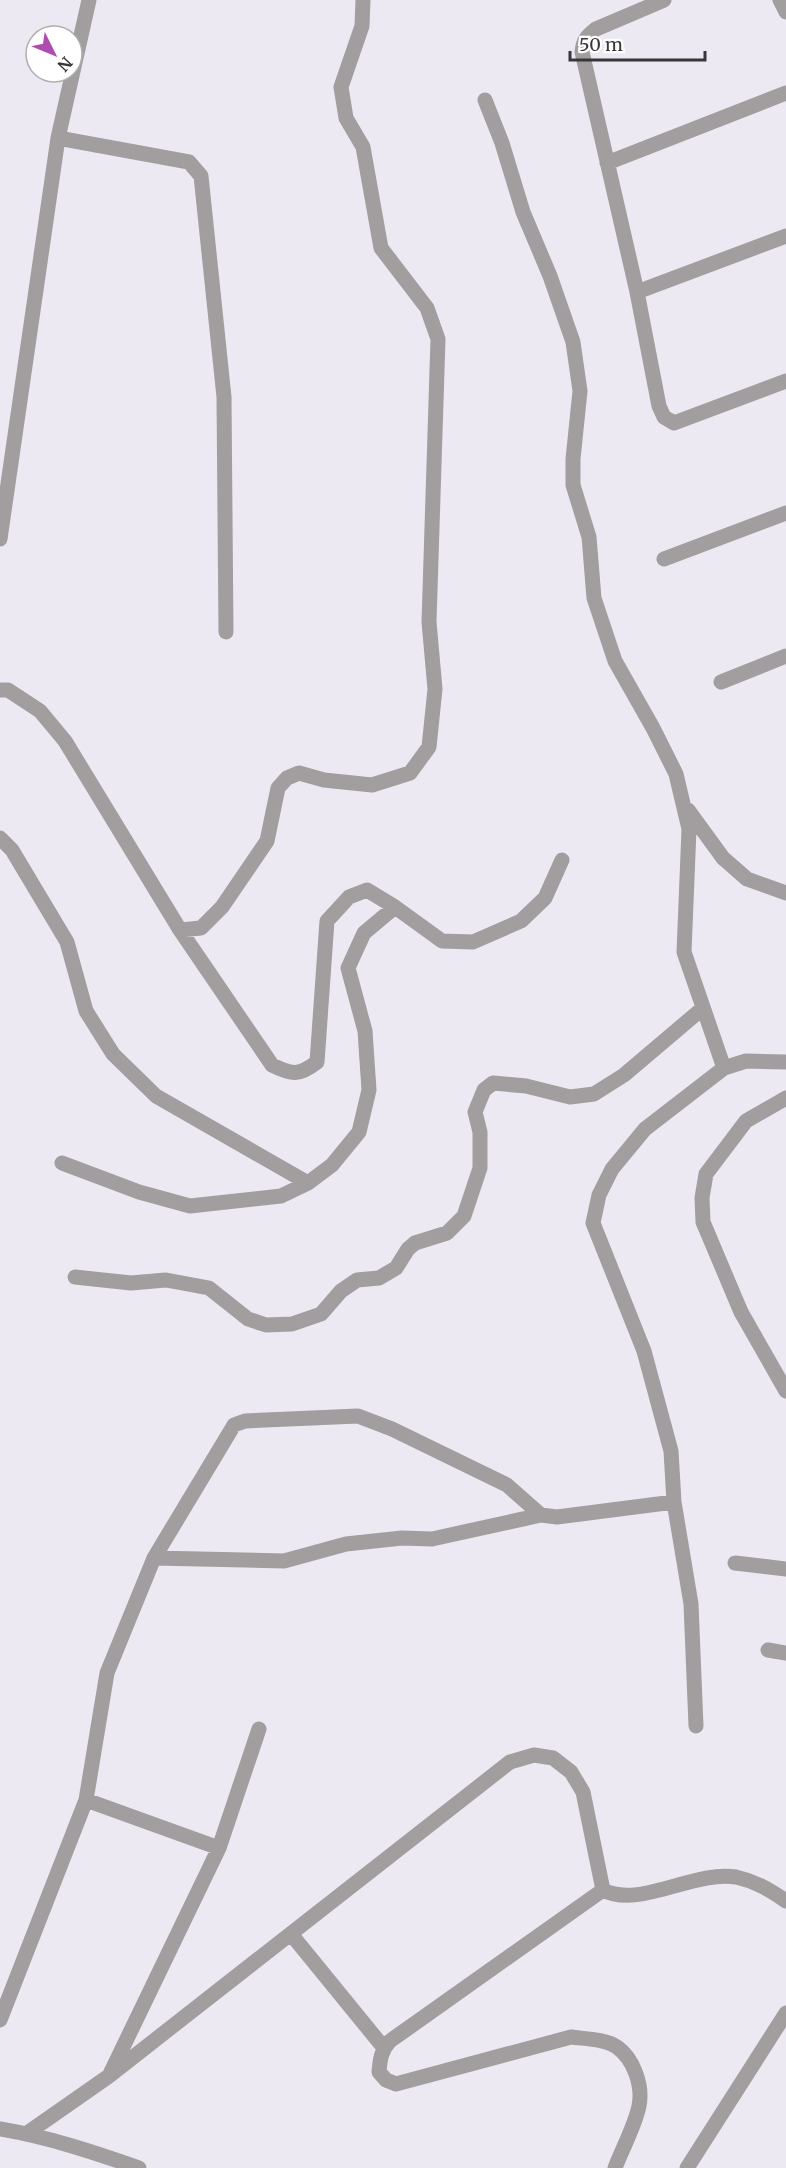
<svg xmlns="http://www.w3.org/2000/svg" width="786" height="2168" viewBox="0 0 786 2168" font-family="Merriweather,serif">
<rect width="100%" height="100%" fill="#ece9f3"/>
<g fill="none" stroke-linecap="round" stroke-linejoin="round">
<!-- minor -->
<path stroke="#a29d9e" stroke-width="15" d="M664 0 596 29C587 36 583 40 582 52L637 292 659 406 664 417 674 423 786 381
M780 0 786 12
M485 100 502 143 523 212 550 276 573 342 580 391 573 459V485L589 537 594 598 615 661 653 728 676 774 689 829 684 952 724 1068
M58 138 189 162 201 176 224 397 226 632
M607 163 786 93
M637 292 786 236
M0 539 58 138 89 0
M664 559 786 513
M721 682 786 656
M0 690H8L40 711 65 741 180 930 272 1065C292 1075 299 1076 317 1062L327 921 349 897 367 890 395 907 442 941 473 942 521 921 545 898 562 860
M688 810 723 858 747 879 786 893
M0 838 12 850 67 942 86 1011 113 1054 156 1096 308 1183
M180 930 201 928 222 907 267 841 278 788 287 778 299 773 324 780 372 785 410 773 429 747 435 689 429 622 438 339 427 308 381 248 363 147 346 118 341 87 362 26 363 0
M786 1098 746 1121 706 1174 702 1198 703 1222 741 1312 786 1391
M62 1163 139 1192 190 1206 281 1196 308 1183 332 1165 359 1132 369 1090 365 1031 348 968 364 933 395 907
M75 1277 131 1283 166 1280 209 1288 248 1319 266 1325 292 1324 321 1314 341 1291 357 1280 379 1278 396 1268 408 1249 415 1243 447 1233 464 1216 480 1168V1132L475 1112 484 1090 493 1083 526 1086 570 1097 594 1094 624 1075 703 1008
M154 1558 284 1561 346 1544 402 1538 432 1539 541 1515
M735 1563 786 1569
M768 1650 786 1653
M696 1726 691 1604 674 1502 671 1451 644 1351 593 1223 599 1195 612 1169 645 1129 724 1068 746 1061 786 1062
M86 1800 219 1848
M603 1890 390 2041C381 2050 380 2060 379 2072L386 2080 396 2084 571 2037C586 2039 605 2039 617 2047 634 2059 643 2086 639 2106 635 2126 622 2149 615 2168
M291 1934 384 2048
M0 2020 86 1800 107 1673 154 1558 234 1425 245 1421 358 1416 392 1429 507 1485 541 1515 557 1517 674 1502
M110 2074 219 1848 259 1729
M0 2129C48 2137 93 2152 139 2168
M26 2134 109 2076 510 1762 534 1755 553 1758 571 1772 583 1792 603 1890C639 1909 694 1870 736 1877 755 1881 770 1890 786 1901
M687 2168 786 2013"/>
</g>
<!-- north arrow -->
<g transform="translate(54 54) rotate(133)"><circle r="28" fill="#ffffff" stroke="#afafb0" stroke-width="1.5"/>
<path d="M0-4.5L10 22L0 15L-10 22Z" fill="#af4cb1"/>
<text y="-9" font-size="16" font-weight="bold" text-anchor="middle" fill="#373639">N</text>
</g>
<!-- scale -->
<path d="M570 51v9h135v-9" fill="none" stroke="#373639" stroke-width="3"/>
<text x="579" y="51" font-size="18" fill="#373639" stroke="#ffffff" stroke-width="4.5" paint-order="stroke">50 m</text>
</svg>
